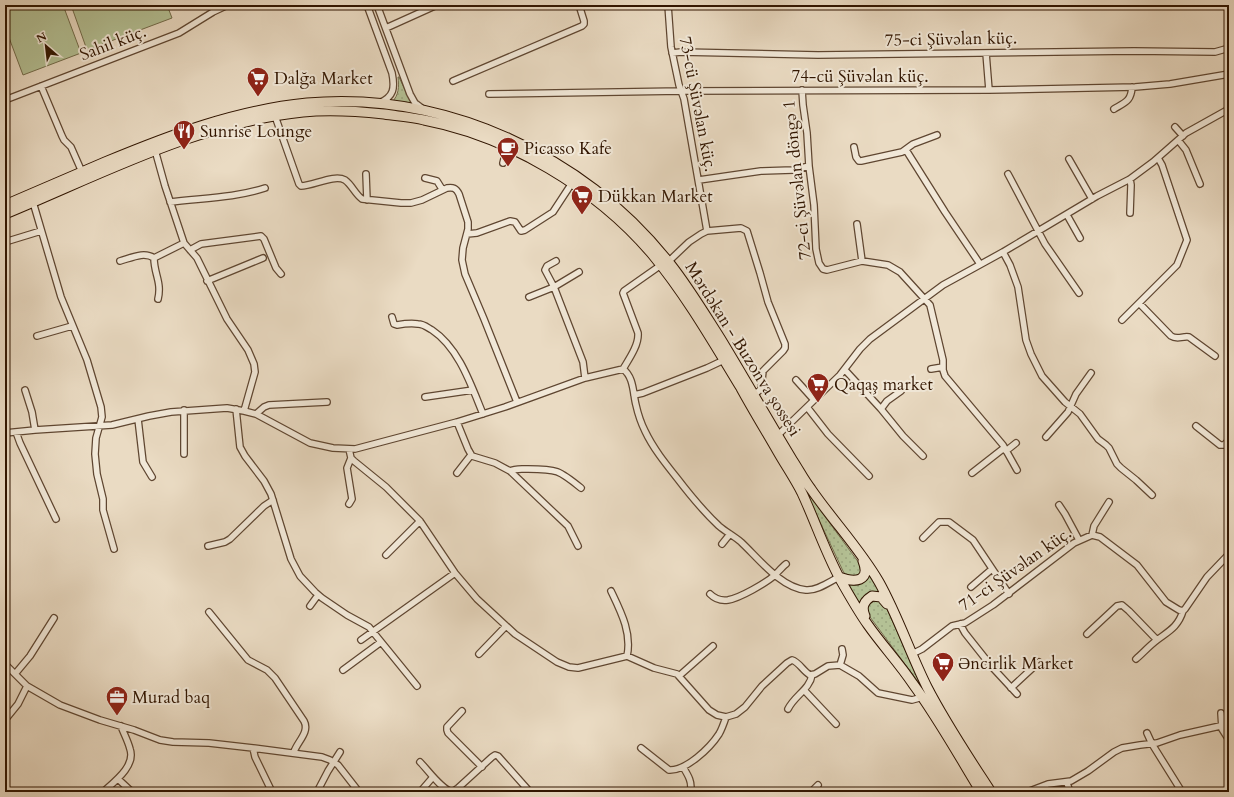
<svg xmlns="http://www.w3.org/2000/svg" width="1234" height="797" viewBox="0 0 1234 797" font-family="Cardo,serif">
<defs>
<pattern id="grass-dots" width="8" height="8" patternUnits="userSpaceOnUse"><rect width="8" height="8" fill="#b4c195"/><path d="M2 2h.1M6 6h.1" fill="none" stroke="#9ba57f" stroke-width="1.8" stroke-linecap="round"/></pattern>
</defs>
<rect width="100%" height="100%" fill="#eadbc3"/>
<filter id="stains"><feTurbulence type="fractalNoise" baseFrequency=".005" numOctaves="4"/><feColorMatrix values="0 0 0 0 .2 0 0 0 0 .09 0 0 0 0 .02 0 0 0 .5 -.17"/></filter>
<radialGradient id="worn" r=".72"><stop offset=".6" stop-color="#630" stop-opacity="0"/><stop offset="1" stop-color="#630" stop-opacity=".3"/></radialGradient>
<!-- grass -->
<path fill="url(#grass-dots)" stroke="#726b4a" d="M398 77H399L412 105 392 102C399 95 399 87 398 77Z
M804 488 859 563 861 572 855 577 846 576 843 571Z
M869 572 882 595 860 607 847 584C860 588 862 581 869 572Z
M879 600 886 607 922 687 870 617 867 610 869 603 873 601Z"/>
<!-- pitch -->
<path fill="#b4c195" stroke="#726b4a" d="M5 5H63L81 53 23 75 5 27Z
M71 5H167L172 18 87 50Z"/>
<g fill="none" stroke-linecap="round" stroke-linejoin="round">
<!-- street casing -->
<g stroke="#5f4631" stroke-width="8">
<path id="street" d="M367 5 392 73C395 88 394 97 379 103
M377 5 410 94 415 103 423 109
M668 5 671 47 679 85 684 99 707 231
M386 28 437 5
M672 53 681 52 818 55 1134 51 1215 52 1229 48
M986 53 989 90
M453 81 582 26 584 24V21L579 5
M41 86 62 136 64 140 71 147 82 172
M802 90 803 105 807 133 809 166 814 205 816 249 819 263 823 269 827 270 862 261 888 265 900 272 930 305 943 360V370L945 376 1003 445 1017 470
M489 94 682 91 989 90 1135 87 1170 84 1229 74
M5 100 179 33 213 12 228 5
M1114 109C1126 102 1131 101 1132 87
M275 116 299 184 301 186C313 186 334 174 345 180 352 185 355 194 362 199L401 203H411L422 200 447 188C453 187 456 188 459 194L468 222V229L463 248 462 260 465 274 484 319 517 402
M1175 127 1183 136
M1178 140 1186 150 1200 184
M854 147 856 157 859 161H861L902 152 913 144 937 135
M155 150 165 186 184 243 197 258 227 319 248 350 254 364 255 372 244 411
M906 150 945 212 980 264
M1158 158 1162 165 1187 240 1177 265 1139 303 1171 336C1177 340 1182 336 1189 337L1215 356
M1069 159 1092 199
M503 163 507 147
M366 174 367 200
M1008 174 1045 244 1079 293
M425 178 437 181 442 189
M1130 179 1131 185 1130 213
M699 180 761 171 793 170 809 166
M33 202 61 297 87 360 101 407 102 417 96 438 95 454 97 474 103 499V510L114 549
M170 202C201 198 235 198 265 188
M1067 215 1080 238
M857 224 862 261
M467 234 477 233 510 221 515 222 521 231 525 230 553 212 572 183
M5 242 41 231
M190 250 201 244 261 236 264 239 276 268 281 274
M1003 252 1010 265 1018 287 1026 340 1031 354 1042 376 1065 402 1080 414 1098 439 1106 445 1109 448 1117 464 1121 468 1136 480 1152 495
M120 261C131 258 144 251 154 258
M556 261 547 266 545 270 554 287 583 362 585 378
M668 262 689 242 701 234 707 231 741 228 747 231 760 273 768 302 785 344V348L783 351 763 371 761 389 754 395
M207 281 263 258
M529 297 554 287 579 272
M158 299C162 282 154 274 154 258L184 243
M392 317 394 324 397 325C403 324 411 323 418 324 424 324 428 328 432 330 459 348 471 385 483 414
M1122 320 1139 303
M37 336 72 326
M623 369C629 359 639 345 638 333L623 293 624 291 661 265
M931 369 943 367
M845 370 881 409 903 436 923 456
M796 380 814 400
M25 390 32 412 35 430
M634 395 643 393 707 368 724 360
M425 397 473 390
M807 407 828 434 869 476
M236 409 240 447 245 456 264 481 271 494 291 559 300 576 315 592 322 598 347 615 369 627 417 686
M881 409 887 401 901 391
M256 414 264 407 269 405 327 402
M138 419 143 462 152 477
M457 422 468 449 472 456 495 463 510 471 568 526 578 546
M1196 426 1220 445H1224L1229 440
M16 432 20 443 56 519
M5 433 35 430 112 425 149 416 171 412 227 408 244 411 256 414 310 443 333 448 355 449 457 422 505 407 585 378 623 369C634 377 633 394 636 405 638 414 641 423 645 431 653 448 665 463 677 478 690 495 704 512 719 526 726 532 734 536 741 542 758 558 781 588 806 590 817 591 829 582 839 577
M778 435 840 375 860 349 870 339 943 285 1003 252 1097 196 1130 179 1153 162 1186 133 1229 109
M1046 437 1068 412 1076 394 1091 373
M349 449 351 458 354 461 386 487 420 521 455 573 477 599 515 634 557 662 569 667 578 668 627 656 654 668 677 674 709 710 717 715 726 717 736 714 745 707 762 686 787 663 792 660C799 662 803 671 810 675L815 674 828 666 840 665 859 676 878 693 912 700 923 697
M1006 451 1016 443
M184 454V410
M510 471C515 468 522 469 528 469 557 469 559 470 581 488
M457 473 471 455
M972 473 1004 448
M349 504 352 499 347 468 351 458
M1059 505 1065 514 1079 540
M1092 535 1094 526 1109 502
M923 538 939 522H949L973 540 1009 594
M722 544 730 534
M208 546 225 542 230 539 264 506 273 500
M386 555 420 521
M971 587 992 569
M611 591C621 612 632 633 627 656
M710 594C715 599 721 601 728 600 740 598 766 583 775 575 779 571 782 567 786 564
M310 606 318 595
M209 612 248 660 267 670 275 678 304 721C310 732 297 742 294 752
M960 624 965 633 992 667 1017 694
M1087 634 1117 606 1122 605 1129 611 1157 640
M361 640 455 573
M479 654 506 626
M912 654 922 649 952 626 965 623 993 605 1074 543 1092 535 1100 537 1137 565 1166 602 1179 610 1183 611 1185 609 1207 577 1229 554
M1136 659C1143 653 1149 646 1157 640 1169 631 1178 627 1183 611
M5 664 27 686 60 705 100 720 134 730 160 740 173 742 209 743 253 748 322 757 330 760 338 765 359 792
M840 665 843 655 842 649
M343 670 381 642
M15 674 30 656 54 618
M679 676 713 646
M1011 688 1039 662
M804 690 836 724
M788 709C794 696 810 689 812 675
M462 711 447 727V730L448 733 482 767
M1221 713 1222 729 1229 740
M5 720 18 704 27 686
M1147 733 1152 744 1182 792
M253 748 255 757 272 792
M641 748 669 770C686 771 710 748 719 734 722 729 724 723 726 717
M420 762C428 770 441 789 452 792L458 788 492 757 495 755 498 756 530 792
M683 767C688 775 693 783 690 792
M118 779 132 792
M1067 783 1070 792
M103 792C114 782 136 766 130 749 128 741 124 734 121 726
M317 792 328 771 340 752
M420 792 433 777
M811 792 818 785
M1027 792 1048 784 1071 781 1088 771 1114 752 1122 748 1140 745 1157 743 1180 735 1229 724"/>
</g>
<!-- primary casing -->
<g stroke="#311500" stroke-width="11">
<path id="primary" d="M5 205C38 191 72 176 105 162 170 135 236 110 307 103 445 91 585 155 671 265 689 288 704 313 720 338 745 379 768 420 793 461 799 470 804 480 811 489 833 521 860 549 879 582 898 616 910 653 927 687 946 724 969 758 991 792
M5 214C102 174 197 123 303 112 330 109 357 111 384 114 397 116 411 117 424 120 508 136 596 188 652 254 686 295 713 342 741 388 753 410 766 431 778 452 786 466 795 479 802 493 815 521 825 551 840 579 849 595 858 611 868 625 882 645 899 663 913 684 938 718 959 756 981 792
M839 577C855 583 871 582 863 561
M865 616C861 607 864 601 872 596L881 597 887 604"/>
</g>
<!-- street -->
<use href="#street" stroke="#f1e8d8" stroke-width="5.5"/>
<!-- primary -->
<use href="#primary" stroke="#eadbc3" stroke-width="9"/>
</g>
<!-- icons -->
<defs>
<g id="supermarket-pin" transform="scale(1.15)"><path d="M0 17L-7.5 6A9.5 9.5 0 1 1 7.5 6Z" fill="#8f2418" stroke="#f1e8d8"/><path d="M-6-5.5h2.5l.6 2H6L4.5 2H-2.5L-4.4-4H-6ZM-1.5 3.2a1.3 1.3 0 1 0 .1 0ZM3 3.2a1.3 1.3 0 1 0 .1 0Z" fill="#fff"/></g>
<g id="restaurant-pin" transform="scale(1.15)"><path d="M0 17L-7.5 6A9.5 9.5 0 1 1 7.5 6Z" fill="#8f2418" stroke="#f1e8d8"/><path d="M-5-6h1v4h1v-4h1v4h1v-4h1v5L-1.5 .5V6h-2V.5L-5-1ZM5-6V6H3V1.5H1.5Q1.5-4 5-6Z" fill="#fff"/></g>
<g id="cafe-pin" transform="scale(1.15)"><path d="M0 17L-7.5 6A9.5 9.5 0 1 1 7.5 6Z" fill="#8f2418" stroke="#f1e8d8"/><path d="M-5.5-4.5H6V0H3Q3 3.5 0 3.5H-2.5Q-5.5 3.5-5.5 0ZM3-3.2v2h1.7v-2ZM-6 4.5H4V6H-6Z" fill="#fff"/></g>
<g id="office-pin" transform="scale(1.15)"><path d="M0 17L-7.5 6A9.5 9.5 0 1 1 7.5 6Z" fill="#8f2418" stroke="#f1e8d8"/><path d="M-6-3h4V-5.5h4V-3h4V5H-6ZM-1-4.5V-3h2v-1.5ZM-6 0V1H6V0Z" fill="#fff"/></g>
</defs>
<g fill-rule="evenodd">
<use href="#supermarket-pin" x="258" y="78"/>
<use href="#restaurant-pin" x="184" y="131"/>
<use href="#cafe-pin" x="508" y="148"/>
<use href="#supermarket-pin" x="582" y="196"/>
<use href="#supermarket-pin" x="818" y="384"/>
<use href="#supermarket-pin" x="943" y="663"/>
<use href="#office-pin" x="117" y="697"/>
</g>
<g text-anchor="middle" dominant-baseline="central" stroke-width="4" stroke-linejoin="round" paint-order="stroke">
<!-- street labels -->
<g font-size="17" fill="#311500" stroke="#f1e8d8">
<text transform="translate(951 39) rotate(-1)">75-ci Şüvəlan küç.</text>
<text transform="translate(113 43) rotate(-21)">Sahil küç.</text>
<text x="860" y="76">74-cü Şüvəlan küç.</text>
<text transform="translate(698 104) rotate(79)">73-cü Şüvəlan küç.</text>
<text transform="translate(797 180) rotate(-96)">72-ci Şüvəlan döngə 1</text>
<text transform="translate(743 349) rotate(58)">Mərdəkan - Buzonva şossesi</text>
<text transform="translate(1015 569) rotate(-35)">71-ci Şüvəlan küç.</text>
</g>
<!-- poi labels -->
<g font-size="17" fill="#311500" stroke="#f1e8d8" text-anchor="start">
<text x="274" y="78">Dalğa Market</text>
<text x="200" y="131">Sunrise Lounge</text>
<text x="524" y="148">Picasso Kafe</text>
<text x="598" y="196">Dükkan Market</text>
<text x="834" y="384">Qaqaş market</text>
<text x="958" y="663">Əncirlik Market</text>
<text x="132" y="697">Murad baq</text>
</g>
</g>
<!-- margin -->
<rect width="1234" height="797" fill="none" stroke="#eadbc3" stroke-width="20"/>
<rect x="6" y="6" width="1222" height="785" fill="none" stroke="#311500" stroke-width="2"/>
<rect x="10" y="10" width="1214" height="777" fill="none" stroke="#311500"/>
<!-- north arrow -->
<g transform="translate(46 46) rotate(332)" stroke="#f1e8d8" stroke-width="3" paint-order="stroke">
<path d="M0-3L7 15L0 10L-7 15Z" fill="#311500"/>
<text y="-6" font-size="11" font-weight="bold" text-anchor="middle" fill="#311500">N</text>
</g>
<rect width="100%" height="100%" filter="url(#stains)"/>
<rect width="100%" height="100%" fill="url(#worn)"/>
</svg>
